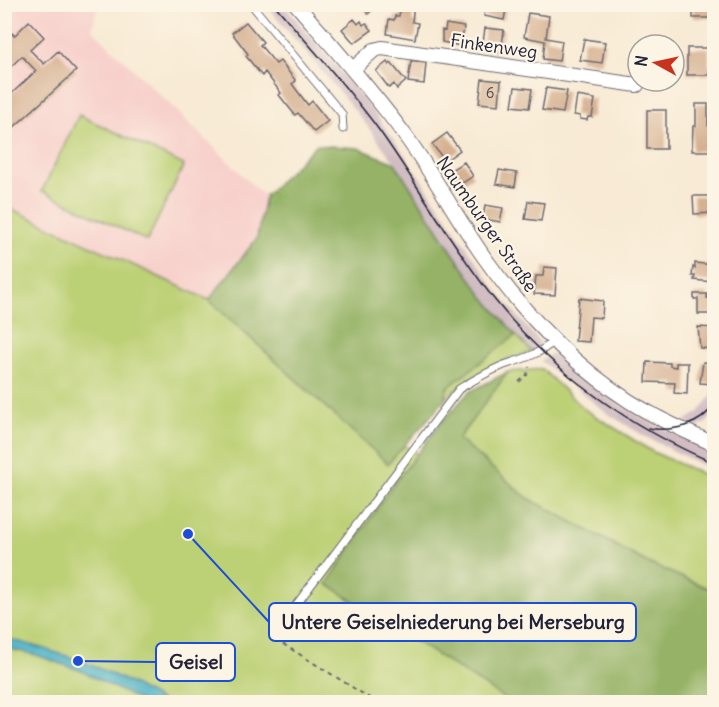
<svg xmlns="http://www.w3.org/2000/svg" width="719" height="707" viewBox="0 0 719 707" font-family="Delius,sans-serif">
<rect width="100%" height="100%" fill="#fcf5e5"/>
<filter id="ink" filterUnits="userSpaceOnUse"><feTurbulence type="fractalNoise" baseFrequency=".0167" numOctaves="2"/><feDisplacementMap in="SourceGraphic" scale="12" xChannelSelector="R" yChannelSelector="G"/><feConvolveMatrix kernelMatrix="1 2 1 2 8 2 1 2 1" color-interpolation-filters="sRGB"/></filter>
<filter id="wash" filterUnits="userSpaceOnUse"><feTurbulence type="fractalNoise" baseFrequency=".008" numOctaves="4" result="noise"/><feDisplacementMap in="SourceGraphic" scale="24" xChannelSelector="R" yChannelSelector="G"/><feGaussianBlur stdDeviation="1.35" result="paint"/><feColorMatrix in="noise" values="0 0 0 0 0 0 0 0 0 0 0 0 0 0 0 0 0 1.4 0 .05"/><feComposite in="paint" operator="in"/></filter>
<g filter="url(#wash)">
<rect width="100%" height="100%" fill="#f8ead4"/>
<!-- built -->
<path fill="#f7d0cb" d="M5 4 98 5 92 29 265 197 257 238 209 300 5 206Z"/>
<!-- industrial -->
<path fill="#d2bec2" d="M266 5H284L364 99 400 148 495 289 541 344 532 352 483 296 452 253 395 163 358 114Z
M552 353 581 377 612 400 655 425 714 450V471L644 436 607 413 541 361Z
M714 393V414L706 423 697 428 685 421 699 412Z"/>
<!-- green -->
<path fill="#bcd074" stroke="#6f7958" stroke-width="1.5" d="M79 115 184 165 147 241 42 191Z
M5 206 209 300 330 411 393 438 433 465 329 585 510 702H5Z
M516 335 532 352C500 360 468 376 445 399L447 388Z
M542 369 584 409 653 452 714 479V591L648 563 526 497 458 439 508 372Z"/>
<!-- forest -->
<path fill="#95b266" stroke="#5c6a50" stroke-width="1.5" d="M316 145 358 148 395 163 453 253 483 296 516 335 447 388 445 400 388 464 209 300 257 238 265 196Z
M508 372 458 439 526 497 648 563 714 591V702H510L327 584 390 489 440 424 469 392Z"/>
<!-- water -->
<path fill="#44afc3" stroke="#33687f" stroke-width="1.5" d="M5 638C64 653 111 669 163 702H143L79 670 36 655 5 648Z"/>
<g id="blocks">
<!-- building -->
<path fill="#d5b091" d="M360 4H379L368 14Z
M401 4H414L412 22 418 23 415 39 387 34 389 19 394 20 395 16H399Z
M486 4H507L504 20 484 16Z
M693 4H712V18H693Z
M528 13 549 16 546 38 562 41 559 61 543 59 545 41 524 37Z
M354 19 358 24 361 21 363 25 366 23 372 30 354 43 342 29Z
M29 21 44 37 30 50 44 64 58 51 76 71 4 136V88L11 94 36 71 22 56 4 73V45L10 39 8 37 12 33 14 36Z
M246 22 263 42 260 45 276 64 280 61 296 81 292 84 308 105 312 101 328 121 314 132 298 113 295 115 279 95 281 93 265 72 262 76 246 56 248 54 232 33Z
M446 24 464 27 461 46 442 42V30L445 31Z
M485 28 504 30 501 53 482 50Z
M584 39 605 42 602 63 580 60Z
M687 48H709V75H687Z
M411 61 426 63 424 84 408 82Z
M387 62 389 65 391 63 406 81 397 89 394 84 389 88 376 71Z
M482 79 501 81 499 105 479 103Z
M515 87 532 89 529 108 512 106Z
M546 88 567 91 563 113 542 110Z
M577 96 595 99 592 117H588L587 120 580 119V116L574 115Z
M696 104H708V126H714V151H692L693 126H696Z
M647 110H666V149H647Z
M447 133 460 150 445 161 432 144Z
M464 162 473 176 458 186 449 171Z
M499 170 517 173 515 187 496 184Z
M693 196H714V213L694 214Z
M528 201 544 203 541 221 525 219Z
M485 205 503 208 500 222 483 219Z
M695 263 713 265 712 282 694 280 695 276H692L693 267 695 268Z
M544 267 557 268 555 295 534 294 536 276H543Z
M694 294H707V298L714 299V314H698V299H694Z
M579 298 603 301 602 318 591 317 589 342 575 341Z
M698 327 714 328V349L700 348Z
M647 362 670 363V366L676 367V363H688L687 394 674 393 675 383 646 382Z
M703 362 714 363V384L700 383Z"/>
</g>
</g>
<g filter="url(#ink)">
<use href="#blocks" fill-opacity="0" stroke="#6d6871" stroke-width="1.5"/>
<g fill="none" stroke-linecap="round" stroke-linejoin="round">
<!-- service casing -->
<g stroke="#6d6871" stroke-width="9">
<path id="service" d="M251 4 342 114 343 129
M280 636 284 621 459 389C474 380 490 370 507 364 526 358 539 354 554 341"/>
</g>
<!-- minor casing -->
<g stroke="#6d6871" stroke-width="16">
<path id="minor" d="M296 4C333 47 371 89 404 134 433 173 456 217 484 257 523 312 572 364 629 401 656 418 685 431 714 444
M353 69 374 50 382 48 637 85"/>
</g>
<!-- path -->
<path stroke="#6d6871" stroke-width="2" stroke-dasharray="4.5 4.5" stroke-linecap="butt" d="M519 382 527 375 529 367
M283 644 376 702"/>
<!-- service -->
<use href="#service" stroke="#fff" stroke-width="7"/>
<!-- minor -->
<use href="#minor" stroke="#fff" stroke-width="14"/>
<!-- tram -->
<path stroke="#22223b" stroke-width="1.5" d="M274 4C309 46 347 86 379 130 419 186 452 246 494 299 553 373 628 426 714 463
M648 428C673 432 701 426 714 404"/>
</g>
</g>
<g text-anchor="middle" dominant-baseline="central" stroke-width="4.5" stroke-linejoin="round" paint-order="stroke">
<!-- number labels -->
<g font-size="15" fill="#4f4650">
<text x="490" y="92">6</text>
</g>
<!-- street labels -->
<g font-size="18" fill="#22223b" stroke="#fcf5e5">
<text transform="translate(494 46) rotate(8)">Finkenweg</text>
<text transform="translate(487 224) rotate(55)">Naumburger Straße</text>
</g>
</g>
<!-- callouts -->
<path fill="none" stroke="#1d4ed8" stroke-width="2" d="M188 534L269 622M78 661L156 662"/>
<g fill="#1d4ed8" stroke="#fcf5e5" stroke-width="2">
<circle cx="188" cy="534" r="6"/>
<circle cx="78" cy="661" r="6"/>
</g>
<g fill="#fcf5e5" stroke="#1d4ed8" stroke-width="2">
<rect x="269" y="603" width="367" height="38" rx="6"/>
<rect x="156" y="643" width="79" height="38" rx="6"/>
</g>
<g font-size="20" text-anchor="middle" font-weight="bold" fill="#22223b">
<text x="453" y="629">Untere Geiselniederung bei Merseburg</text>
<text x="196" y="669">Geisel</text>
</g>
<!-- margin -->
<rect width="719" height="707" fill="none" stroke="#fcf5e5" stroke-width="24"/>
<!-- north arrow -->
<g transform="translate(656 63) rotate(278)"><circle r="28" fill="#fcf5e5" stroke="#a5a1a1" stroke-width="1.5"/>
<path d="M0-4.5L10 22L0 15L-10 22Z" fill="#c8321e"/>
<text y="-9" font-size="16" font-weight="bold" text-anchor="middle" fill="#22223b">N</text>
</g>
</svg>
